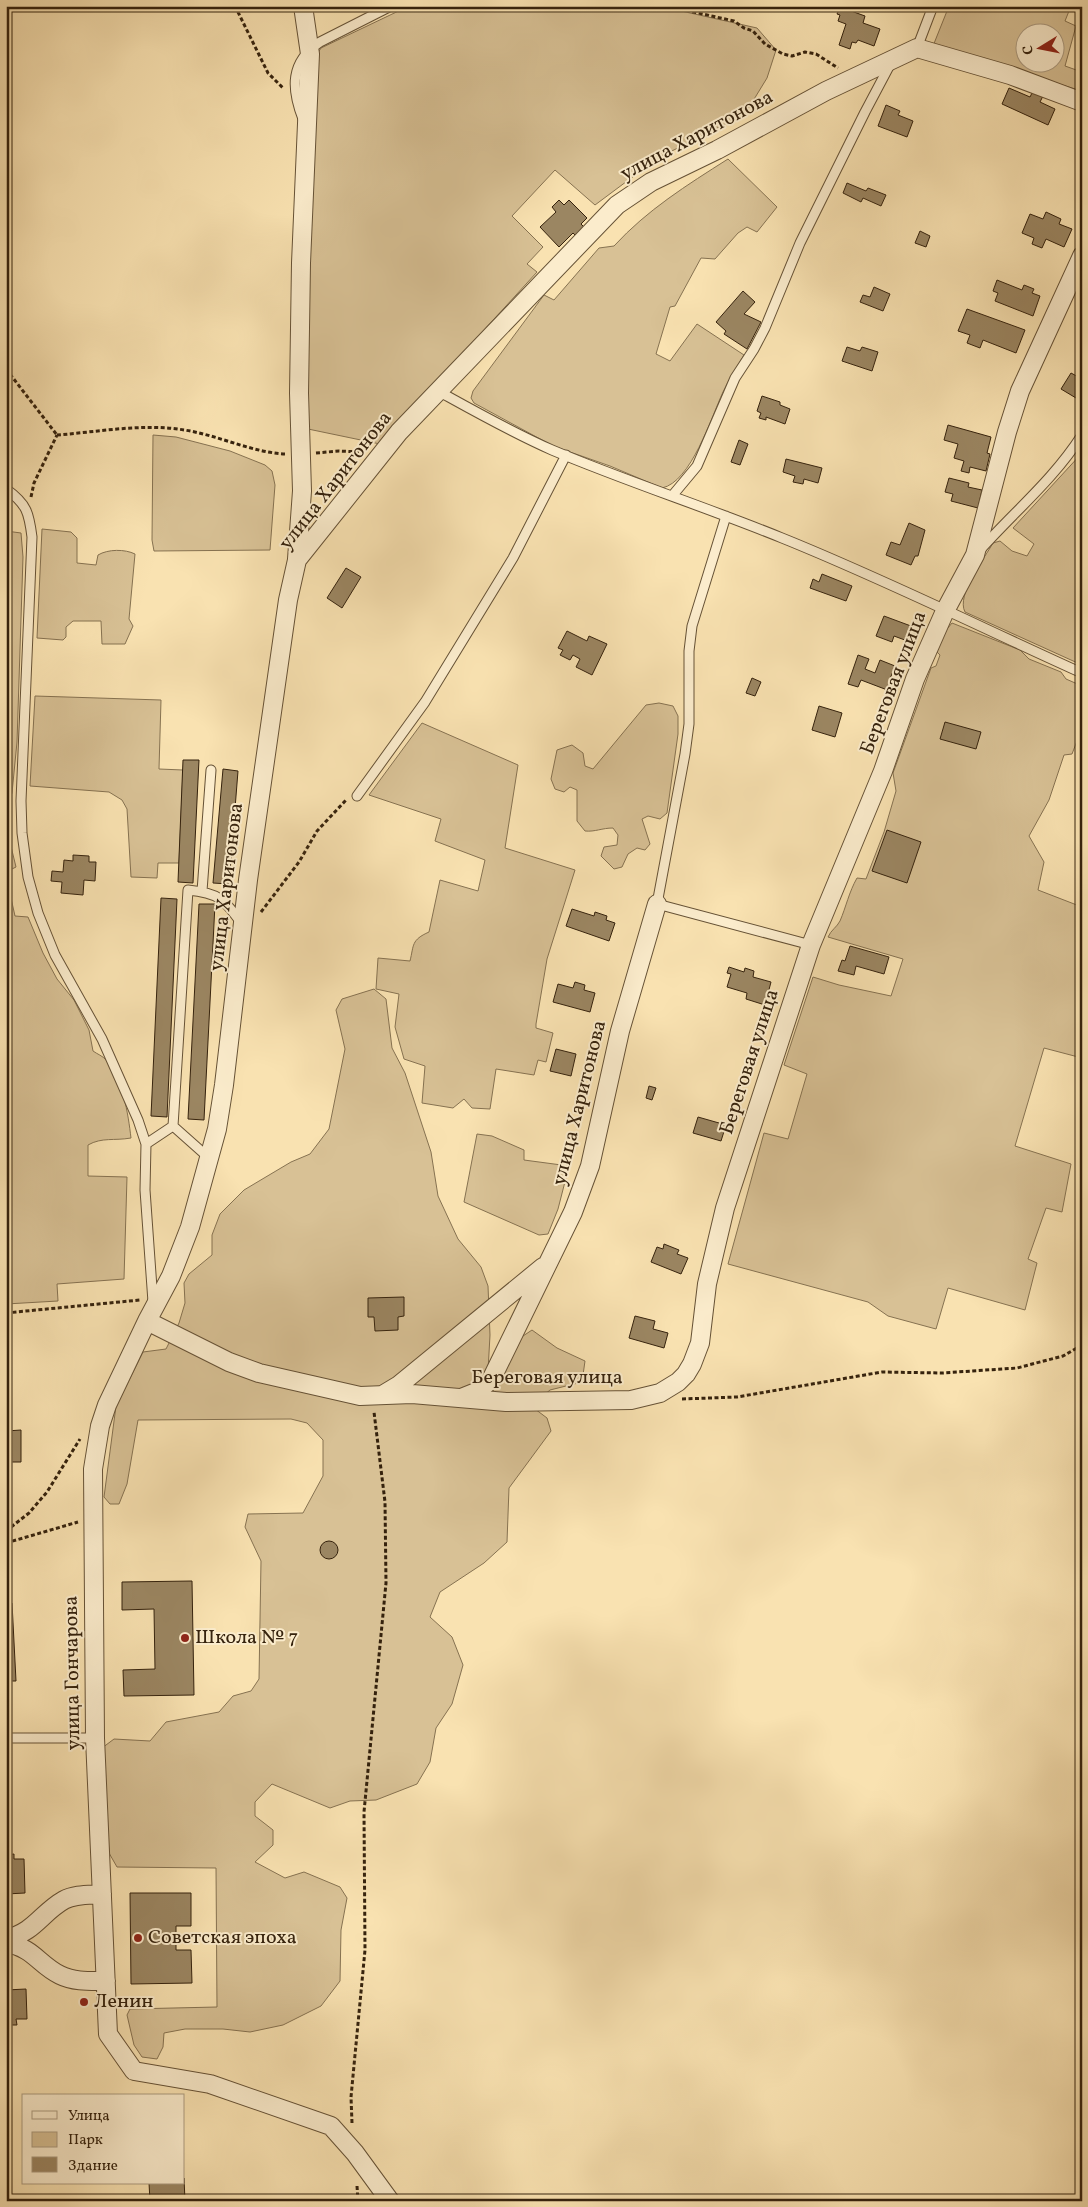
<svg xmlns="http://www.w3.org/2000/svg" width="1088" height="2207" viewBox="0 0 1088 2207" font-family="Vollkorn,serif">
<rect width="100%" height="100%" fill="#f9e2b1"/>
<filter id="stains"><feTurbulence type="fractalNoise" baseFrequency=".004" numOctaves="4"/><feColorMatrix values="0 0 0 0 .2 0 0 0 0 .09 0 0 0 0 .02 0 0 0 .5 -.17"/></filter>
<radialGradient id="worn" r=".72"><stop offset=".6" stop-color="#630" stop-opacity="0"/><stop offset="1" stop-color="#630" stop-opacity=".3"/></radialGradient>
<!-- green -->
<path fill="#d8c195" stroke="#867251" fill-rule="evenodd" d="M409 6H659L757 28 776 50 767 78 745 114 658 158 595 205 555 170 512 216 543 247 527 264 537 272 380 444 308 429 305 411 314 59 321 48Z
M949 6H1071L1065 21 1076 26 1065 66 1082 72V91L933 46ZM1026 32H1056V62H1026Z
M728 159 777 207 757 232 747 227 738 233 715 259 701 258 675 306 670 307 656 354 670 361 697 324 744 355C737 367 729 379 723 392 711 418 691 482 662 488L610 466 553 446 474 403 471 398 473 391 544 295 554 300 599 248 614 246C647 210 687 185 728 159Z
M153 435 176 437 230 451 265 465 272 471 275 485 270 550 154 551 152 540Z
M1082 453V665L965 612C956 595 984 559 993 543L1000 541 1012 551 1027 556 1034 544 1013 528Z
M42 529 71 532 77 538V563L96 565 98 555C108 549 125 549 135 554L129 619 133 626 125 644H102L101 621H73L66 627V637L63 640 37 638Z
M6 531 21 533 23 557 17 742 12 793 8 805 7 830 16 867 6 872Z
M952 623 1020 650 1029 659 1061 672 1066 679 1082 686V728L1072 754 1064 755 1049 800 1029 836 1044 862 1038 890 1082 907V1058L1044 1048 1015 1146 1071 1164 1062 1212 1046 1208 1028 1259 1037 1263 1025 1310 948 1288 936 1329 888 1316 868 1302 728 1264 764 1133 788 1139 807 1074 784 1065 813 977 839 985 891 996 903 959 828 937C831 930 837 927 840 921 846 907 849 892 857 878L866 879 884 832 896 791 893 773 931 668 936 666 940 655 937 652 943 634Z
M35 696 161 700 159 769 183 770 179 863H158L157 878 131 877 127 809 122 800 109 792 30 786Z
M659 703 673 706 678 716V734L667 813 660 819 648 816 642 819 650 844 645 850 637 848 628 854 622 867 614 869 601 856 604 847 617 845 618 835 613 828C602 828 595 832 585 831L577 821V790L570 787 564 792 555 789 551 779 557 750 572 745 583 753 585 766 593 769 646 705Z
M422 723 518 765 505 848 575 870 547 959 536 1024V1028L553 1033 546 1062 538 1060 534 1075 496 1069 490 1109 472 1108 464 1099 453 1108 422 1103 425 1066 404 1059 395 1027 399 994 376 989 378 958 410 961C414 945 411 940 429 932L440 880 478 891 485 860 435 841 441 819 369 795Z
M6 876 15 916 28 917 43 953 57 979 74 1000 89 1030 93 1051C97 1054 103 1056 106 1060 123 1080 128 1113 131 1138 114 1141 102 1137 88 1145V1176L127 1177 124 1279 57 1284 58 1301 6 1304Z
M374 989 386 999 392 1048 405 1073 431 1152 438 1196 458 1239 481 1267 488 1286 490 1335 488 1371 508 1346 532 1330 557 1348 585 1361 582 1382 550 1390 531 1406 547 1418 551 1431 509 1488 507 1542 484 1563 440 1592 430 1617 452 1637 463 1665 452 1704 436 1728 430 1762 417 1784 376 1800 350 1801 330 1808 272 1784 255 1802V1816L273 1830V1845L255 1862 285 1878 304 1872 340 1887 347 1898 341 1930 340 1981 321 2006 283 2025 250 2032 223 2029H185L164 2033 163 2047 157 2059 142 2057 134 2045 127 2015 130 2009 217 2007 216 1868 117 1867 109 1853 102 1748 114 1739 150 1741 166 1722 219 1712 233 1696 251 1691 259 1679 261 1561 245 1527 248 1514 303 1513 323 1476V1440L307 1423 291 1419 138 1420 127 1484 119 1504H110L104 1497 116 1406 143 1352 166 1349 179 1323 185 1303 184 1283 189 1274 212 1255V1235L220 1214 244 1190 291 1162 310 1154 329 1129 345 1049 336 1010 342 999Z
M477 1134 492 1136 524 1150V1160L569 1166 558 1209 548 1234 539 1235 464 1202Z"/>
<!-- building -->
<path fill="#9b8662" stroke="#35220d" d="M840 7 865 16 863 23 880 29 874 46 858 40 856 43 852 42 850 49 839 45 846 24 838 21 840 15 837 14Z
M1009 88 1030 97 1033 91 1043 96 1040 102 1055 109 1048 125 1002 104Z
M886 105 900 111 898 115 913 121 907 137 878 126Z
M847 183 866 191 868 188 886 195 881 206 863 198 861 202 843 193Z
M559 200 564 205 569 200 587 218 581 224 585 228 577 237 573 233 559 247 540 227 556 212 552 207Z
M1046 212 1061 219 1059 224 1072 229 1064 247 1046 239 1042 248 1032 244 1034 238 1022 233 1030 214 1043 219Z
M920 231 930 236 926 247 915 243Z
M997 280 1022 290 1024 285 1034 289 1032 293 1040 296 1033 316 995 301 998 293 993 291Z
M874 287 890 294 883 311 860 302 863 295 870 297Z
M743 291 755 302 744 314 761 322 747 349 724 334 726 331 716 322Z
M967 309 1025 330 1016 353 983 340 980 348 967 343 970 335 958 331Z
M847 347 860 351 862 347 878 352 872 371 842 361Z
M1071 373 1082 379V393L1080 392 1076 398 1061 389Z
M762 396 780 402V405L790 409 785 424 766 417V420L759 418 761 413 757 411Z
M948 425 991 437 987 453 990 454 986 471 970 467 969 473 961 471 964 461 954 458 958 444 944 440Z
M739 440 748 444 740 465 731 462Z
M786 459 822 468 818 483 804 479 803 484 793 482 795 476 783 472Z
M949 478 969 483 968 487 982 490 978 508 951 501 953 494 945 492Z
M909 523 925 530 918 556H915L911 565 886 555 891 542 900 545Z
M346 568 361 577 342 608 327 598Z
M822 574 852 586 846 601 810 588 813 579 819 582Z
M884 616 919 629 913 643 894 636 892 642 876 636Z
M567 631 587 641 589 636 607 644 592 675 576 667 580 659 573 655 570 660 560 655 563 650 558 648Z
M858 655 869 659 865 669 875 673 880 660 895 666 890 679 894 680 890 691 861 680 858 687 848 684Z
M752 678 761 682 755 696 746 693Z
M819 706 842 713 835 737 812 730Z
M945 722 981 732 976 749 940 739Z
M183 760H199L193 883 178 882Z
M223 769 238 771 229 884 213 883Z
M887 830 921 842 907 883 872 871Z
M73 855 89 856V862H96L95 881 84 880 83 895 61 893 62 882 51 881 52 871 63 872 64 860 73 861Z
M161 898 177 899 167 1117 151 1116Z
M199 904H215L204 1120 188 1119Z
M572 909 594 916 595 912 607 916 606 920 615 923 609 941 566 926Z
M850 946 889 957 884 974 856 966 854 975 838 971 842 960 845 961Z
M729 967 744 972 745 968 754 971 753 977 771 982 765 1005 746 999 747 993 727 987 731 974 727 973Z
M575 982 585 985 584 990 595 993 590 1012 553 1002 558 984 573 988Z
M556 1049 576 1054 571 1076 550 1071Z
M649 1086 656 1088 652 1100 646 1098Z
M698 1117 726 1125 721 1141 693 1133Z
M664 1244 679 1250 677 1254 688 1258 681 1274 651 1262 657 1247 663 1249Z
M404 1297V1316L398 1317V1330L375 1331 374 1317H368V1298Z
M635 1316 655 1321 653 1329 668 1333 664 1348 629 1338Z
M21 1430V1462H6V1431Z
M320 1550a9 9 0 1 1 18 0a9 9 0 1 1-18 0Z
M192 1581 194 1695 124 1696 123 1670 155 1669 154 1609 122 1610V1582Z
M6 1603H12L16 1681H6Z
M14 1854V1859H24L25 1893 6 1894V1855Z
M130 1893H191V1926H176V1950H191L192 1983 131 1984Z
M26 1989 27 2019H16L17 2025H6V1990Z
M184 2178 185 2201H150L149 2183H184Z"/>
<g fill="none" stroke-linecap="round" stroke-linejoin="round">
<!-- service casing -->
<g stroke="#665236" stroke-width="11">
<path id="service" d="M917 48 933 6
M303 119C291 88 290 62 320 42L391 6
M438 391C476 412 513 433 552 450 628 482 706 507 782 538 884 579 982 628 1082 673
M6 489C27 504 29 513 32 537L21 801 22 833 28 877 38 913 55 955 102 1039 138 1120 146 1144 145 1190 153 1302
M672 496 697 466 735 378 754 349 765 328 800 243 865 112 892 61
M726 516 692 626 689 651V724L685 754 657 904 811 945
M981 549C1016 510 1053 480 1082 435
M357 796 425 702 513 558 566 455
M202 891 211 770
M146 1144 173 1126
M209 1158 173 1126 188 890C219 893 224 899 242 924
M6 1738H95"/>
</g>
<!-- minor casing -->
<g stroke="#665236" stroke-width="20">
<path id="minor" d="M297 559 302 491 299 393 301 263 310 54 303 6
M147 1321 229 1362 259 1373 360 1396 412 1394 506 1402 631 1400 660 1393 678 1382 686 1374 692 1364 700 1343 707 1284 725 1208 811 945 883 771 915 679 945 611 975 555 1007 432 1020 391 1082 256
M384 1394 399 1385 543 1267
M461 1398 476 1392 491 1380 573 1212 590 1166 620 1031 657 904
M6 1939C35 1932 41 1913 64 1900 75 1894 90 1895 102 1894
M6 1943C34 1948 38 1964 60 1975 74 1982 90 1981 106 1981
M390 2201 355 2153 331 2126 210 2084 134 2071 108 2034 95 1738 93 1469 100 1426 107 1405 147 1321 171 1276 190 1227 217 1129 224 1085 248 880 288 600 297 560 399 432 617 205 651 182 717 150 826 91 917 48 1010 75 1082 102"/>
</g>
<!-- path -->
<path stroke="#35220d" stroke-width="3" stroke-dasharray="4 2.5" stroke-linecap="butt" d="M235 6 268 73 283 88
M667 6 734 21 744 28 753 31 765 44 783 54 792 56 805 52 816 54 838 68
M6 369 57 435
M57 435C98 432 143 423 184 430 218 435 250 452 285 454
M316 453 339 451 362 452
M31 497 34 483 57 435
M261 912 299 862 317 831 346 800
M6 1313 140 1300
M682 1399 737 1397 882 1372 942 1373 1017 1368 1063 1356 1082 1345
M6 1531 29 1513 47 1492 80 1439
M6 1543 78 1522
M352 2123 351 2097 365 1950 364 1812 386 1583 385 1502 374 1412
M357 2186 358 2201"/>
<!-- service -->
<use href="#service" stroke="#fbeccc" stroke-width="9"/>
<!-- minor -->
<use href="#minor" stroke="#fbeccc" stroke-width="18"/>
</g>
<!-- markers -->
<g fill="#8f2418" stroke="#fbeccc" stroke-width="2">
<circle cx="185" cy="1638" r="5"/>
<circle cx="138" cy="1938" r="5"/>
<circle cx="84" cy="2002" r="5"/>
</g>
<g text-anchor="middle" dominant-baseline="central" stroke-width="4" stroke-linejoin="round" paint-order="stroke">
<!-- street labels -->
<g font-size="20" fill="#35220d" stroke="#fbeccc">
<text transform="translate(697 136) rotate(-28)">улица Харитонова</text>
<text transform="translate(336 481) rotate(-52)">улица Харитонова</text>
<text transform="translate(894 683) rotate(-69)">Береговая улица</text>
<text transform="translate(227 887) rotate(-83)">улица Харитонова</text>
<text transform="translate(750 1062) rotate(-72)">Береговая улица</text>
<text transform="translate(580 1103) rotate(-76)">улица Харитонова</text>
<text x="547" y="1378">Береговая улица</text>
<text transform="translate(73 1673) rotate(-91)">улица Гончарова</text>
</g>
<!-- poi labels -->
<g font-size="20" fill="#35220d" stroke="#fbeccc" text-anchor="start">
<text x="195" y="1638">Школа № 7</text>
<text x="148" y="1938">Советская эпоха</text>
<text x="94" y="2002">Ленин</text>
</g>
</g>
<!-- margin -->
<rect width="1088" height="2207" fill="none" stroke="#f9e2b1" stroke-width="25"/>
<rect x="8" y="8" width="1073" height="2192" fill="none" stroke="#35220d" stroke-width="2.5"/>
<rect x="12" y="12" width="1063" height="2182" fill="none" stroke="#35220d"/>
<!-- legend -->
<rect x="22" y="2094" width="162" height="90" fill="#fbeccc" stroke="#ac9b80"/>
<rect x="32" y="2111" width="25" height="8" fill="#fbeccc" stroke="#ac9b80"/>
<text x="68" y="2120" font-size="15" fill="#35220d">Улица</text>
<rect x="32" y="2132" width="25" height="15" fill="#d8c195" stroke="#ac9b80"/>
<text x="68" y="2144" font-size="15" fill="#35220d">Парк</text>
<rect x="32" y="2157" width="25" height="15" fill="#9b8662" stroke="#ac9b80"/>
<text x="68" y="2170" font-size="15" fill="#35220d">Здание</text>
<!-- north arrow -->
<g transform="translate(1040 48) rotate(260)"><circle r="24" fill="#fbeccc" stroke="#ac9b80"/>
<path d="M0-4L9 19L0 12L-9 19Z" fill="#8f2418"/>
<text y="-8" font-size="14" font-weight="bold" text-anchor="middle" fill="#35220d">С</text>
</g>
<rect width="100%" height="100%" filter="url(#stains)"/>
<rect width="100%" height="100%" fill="url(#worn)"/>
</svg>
